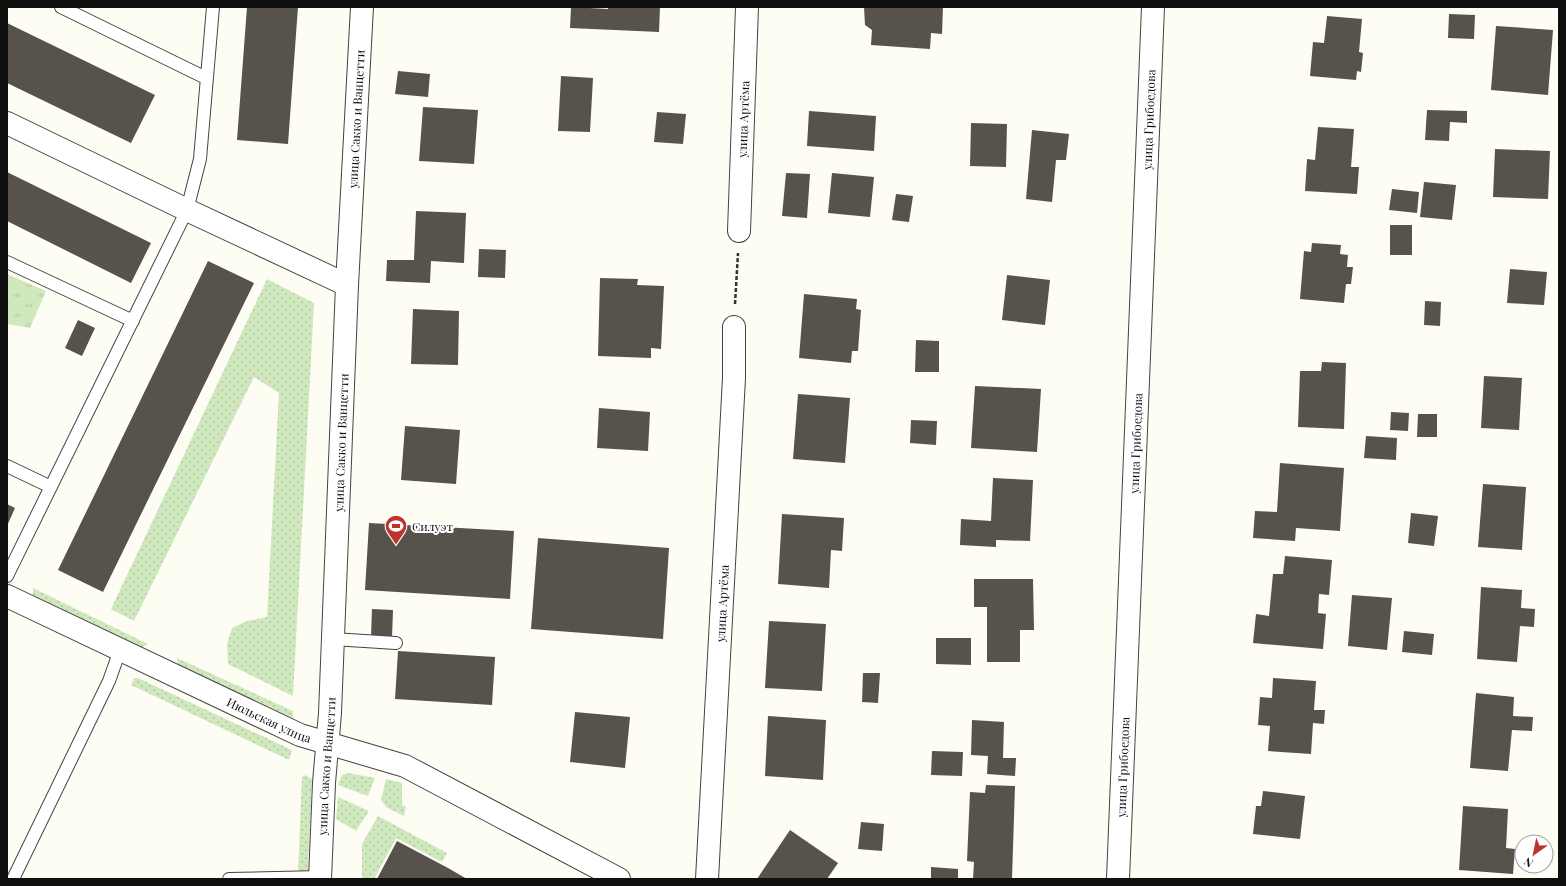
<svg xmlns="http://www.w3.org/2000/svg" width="1566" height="886" viewBox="0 0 1566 886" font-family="'Playfair Display',serif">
<defs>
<pattern id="grass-dots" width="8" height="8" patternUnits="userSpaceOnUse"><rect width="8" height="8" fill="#d0e8be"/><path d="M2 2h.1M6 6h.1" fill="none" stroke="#b2c6a2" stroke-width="1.8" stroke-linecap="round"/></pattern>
<pattern id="park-tufts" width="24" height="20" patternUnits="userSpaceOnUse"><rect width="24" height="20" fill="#d0e8be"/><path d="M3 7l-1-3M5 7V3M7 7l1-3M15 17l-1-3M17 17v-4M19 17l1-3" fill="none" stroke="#b2c6a2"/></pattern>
</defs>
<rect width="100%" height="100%" fill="#fefdf4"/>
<!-- grass -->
<path fill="url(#grass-dots)" d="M267 279 314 303 293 696 228 664 227 644 232 628 247 621 267 617 279 393 254 377 134 621 111 609Z
M33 588 148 644 136 651 33 597Z
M177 658 293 711V726L179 673Z
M138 678 292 750 289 760 131 685 134 678Z
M348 773 375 778 368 796 338 785 342 775Z
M305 775 312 779 308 870 298 873 302 777Z
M386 779 402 783V805L406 807 404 816 386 807 381 800Z
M338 797 369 811 356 831 336 819Z
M378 816 447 853 442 862 396 838 374 879H362V844Z"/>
<!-- park -->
<path fill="url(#park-tufts)" d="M7 274 46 291 30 328 7 324Z"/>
<!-- building -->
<path fill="#58524d" d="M247 7H298L288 144 237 140Z
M571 7 608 9V7H660L659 32 570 28Z
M864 7H943L942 34 931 33 930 49 871 45 872 30 865 25Z
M1449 14 1475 15 1474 39 1448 38Z
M1327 16 1362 19 1359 52 1363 53 1361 72 1357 71 1356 80 1310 76 1313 42 1324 43Z
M7 23 155 95 131 143 7 83Z
M1496 26 1553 30 1548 95 1491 90Z
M398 71 430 74 428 97 395 94Z
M561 76 593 78 590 132 558 131Z
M423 107 478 110 474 164 419 161Z
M1427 110 1467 111V123L1450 122 1449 141 1425 140Z
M809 111 876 116 874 151 807 146Z
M657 112 686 114 683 144 654 142Z
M971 123 1007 124 1006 167 970 166Z
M1318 127 1354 129 1351 167H1359L1357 194 1305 191 1307 159 1315 160Z
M1032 130 1069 134 1066 160H1056L1052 202 1026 199Z
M1495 149 1550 151 1548 199 1493 197Z
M7 172 151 243 131 283 7 221Z
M786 173 810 174 807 218 782 216Z
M832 173 874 177 870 217 828 213Z
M1424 182 1456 185 1452 220 1420 217Z
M1392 189 1419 192 1417 213 1389 210Z
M896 194 913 196 909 222 892 220Z
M416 211 466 213 464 263 431 261 430 283 386 281 387 260H414Z
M1390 225H1412V255H1390Z
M1312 243 1341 245 1340 254 1348 255 1347 267H1353L1351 284H1346L1344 303 1300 299 1304 251 1311 252Z
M479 249 506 250 505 278 478 277Z
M208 261 254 283 103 592 58 570Z
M1510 269 1547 272 1544 305 1507 303Z
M1007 275 1050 280 1045 325 1002 320Z
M600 278 638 279 637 285 664 286 661 349 651 348V358L598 356Z
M804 294 857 299 856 309 861 310 858 351H852L851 363 799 358Z
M1425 301 1441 302 1440 326 1424 325Z
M413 309 459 311 458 365 411 364Z
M78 320 95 328 82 356 65 348Z
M916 340 939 341V372H915Z
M1322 362 1346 363 1344 429 1298 427 1300 371H1321Z
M1484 376 1522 378 1519 430 1481 428Z
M975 386 1041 389 1037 452 971 448Z
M798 394 850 398 845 463 793 459Z
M599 408 650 412 648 451 597 448Z
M1391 412 1409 413 1408 431 1390 430Z
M1418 414H1437V437H1417Z
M911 420 937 421 936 445 910 443Z
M405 426 460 430 456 484 401 480Z
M1366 436 1397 438 1396 460 1364 458Z
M1280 463 1344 468 1340 531 1296 528 1295 541 1253 538 1255 511 1277 512Z
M993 478 1033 480 1030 541 996 540V547L960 545 961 519 991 521Z
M1483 484 1526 487 1522 550 1478 547Z
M7 504 15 508 7 526Z
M1411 513 1438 516 1434 546 1408 543Z
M782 514 844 518 842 551 831 550 829 588 778 584Z
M369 523 514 531 510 599 365 590Z
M538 538 669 548 663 639 531 629Z
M1285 556 1332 560 1329 595 1319 594 1318 613 1326 614 1323 649 1253 643 1256 614 1269 616 1273 574H1283Z
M974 579H1033L1034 630H1020V662H987V607H974Z
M1481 587 1522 590 1521 608 1535 609 1534 627 1520 626 1517 662 1477 659Z
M1352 595 1392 598 1387 650 1348 646Z
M372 609 393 610 392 638 371 637Z
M769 621 826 624 822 691 765 688Z
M1404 631 1434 634 1432 655 1402 652Z
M936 638H971V665L936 664Z
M398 651 495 657 492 705 395 699Z
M863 673H880L878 703 862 702Z
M1273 678 1316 681 1314 710H1325L1324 724 1313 723 1311 754 1268 751 1270 726 1258 725 1260 697 1272 698Z
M1476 693 1514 697 1513 716 1533 717 1532 731 1512 730 1508 771 1470 768Z
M575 712 630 717 625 768 570 762Z
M768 716 826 720 823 780 765 776Z
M972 720 1004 722 1003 758H1016L1015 776 987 774 988 756 971 755Z
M932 751 963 752 962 776 931 775Z
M986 785 1015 786 1012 879H973L974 862 967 861 970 792 985 793Z
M1263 791 1305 796 1300 839 1253 834 1256 806H1261Z
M1463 806 1508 809 1506 848 1515 849 1513 874 1459 870Z
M861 822 884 824 882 851 858 849Z
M790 830 838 863 827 879H757Z
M397 841 448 868 467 879H377Z
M931 867 958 869V879H931Z"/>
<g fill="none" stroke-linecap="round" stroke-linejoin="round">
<!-- service casing -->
<g stroke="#434343" stroke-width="14">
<path id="service" d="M61 7 206 78
M7 262 133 321
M7 466 51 487
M7 576 187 210 200 159 213 7
M333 639 396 643
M13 879 109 681 120 650
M229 879 321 877"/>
</g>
<!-- minor casing -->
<g stroke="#434343" stroke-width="24">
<g id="minor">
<path d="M7 123 187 210 347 285"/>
<path id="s1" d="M739 231 747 7"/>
<path id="s2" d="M7 596 300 735 405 766 619 879"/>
<path id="s3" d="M320 879 324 783 330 713 347 285 362 7"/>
<path id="s4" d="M707 879 734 378V327"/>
</g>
</g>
<!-- tertiary casing -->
<g stroke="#434343" stroke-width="24">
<g id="tertiary">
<path id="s5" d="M1118 879 1153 7"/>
</g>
</g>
<!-- path -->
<path stroke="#323232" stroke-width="2.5" stroke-dasharray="4 2" stroke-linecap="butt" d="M735 304 738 253"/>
<!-- service -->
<use href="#service" stroke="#fff" stroke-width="12"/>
<!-- minor -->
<use href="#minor" stroke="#fff" stroke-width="22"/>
<!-- tertiary -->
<use href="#tertiary" stroke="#fff" stroke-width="22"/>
</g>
<!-- icons -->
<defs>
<g id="stadium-pin" transform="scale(1.15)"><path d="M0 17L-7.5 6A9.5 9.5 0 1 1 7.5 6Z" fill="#bb352d" stroke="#fff"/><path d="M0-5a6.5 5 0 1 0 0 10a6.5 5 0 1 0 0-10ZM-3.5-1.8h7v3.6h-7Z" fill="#fff"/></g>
</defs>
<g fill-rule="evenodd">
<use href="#stadium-pin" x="396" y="526"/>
</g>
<g text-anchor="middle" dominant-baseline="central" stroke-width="4" stroke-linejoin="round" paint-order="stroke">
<!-- street labels -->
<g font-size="12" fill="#101010" stroke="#fff">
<text stroke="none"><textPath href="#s3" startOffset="761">улица Сакко и Ванцетти</textPath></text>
<text stroke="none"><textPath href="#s1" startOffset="112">улица Артёма</textPath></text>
<text stroke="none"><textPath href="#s5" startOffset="760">улица Грибоедова</textPath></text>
<text stroke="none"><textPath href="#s3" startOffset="437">улица Сакко и Ванцетти</textPath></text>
<text stroke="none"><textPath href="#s5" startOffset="436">улица Грибоедова</textPath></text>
<text stroke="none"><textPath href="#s4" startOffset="276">улица Артёма</textPath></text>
<text stroke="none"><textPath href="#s2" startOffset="290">Июльская улица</textPath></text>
<text stroke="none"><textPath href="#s3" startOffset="113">улица Сакко и Ванцетти</textPath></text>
<text stroke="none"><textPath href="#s5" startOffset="112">улица Грибоедова</textPath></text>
</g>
<!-- poi labels -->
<g font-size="12" fill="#101010" stroke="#fff" text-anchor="start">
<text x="412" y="526">Силуэт</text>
</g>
</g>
<!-- border -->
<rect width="1566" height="886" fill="none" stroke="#101010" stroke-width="16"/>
<!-- north arrow -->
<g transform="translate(1534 854) rotate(213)"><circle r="19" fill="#ffffff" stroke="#9f9f9f"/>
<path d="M0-3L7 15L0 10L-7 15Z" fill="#bb352d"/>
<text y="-6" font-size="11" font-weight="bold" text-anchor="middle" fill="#101010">N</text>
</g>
</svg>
